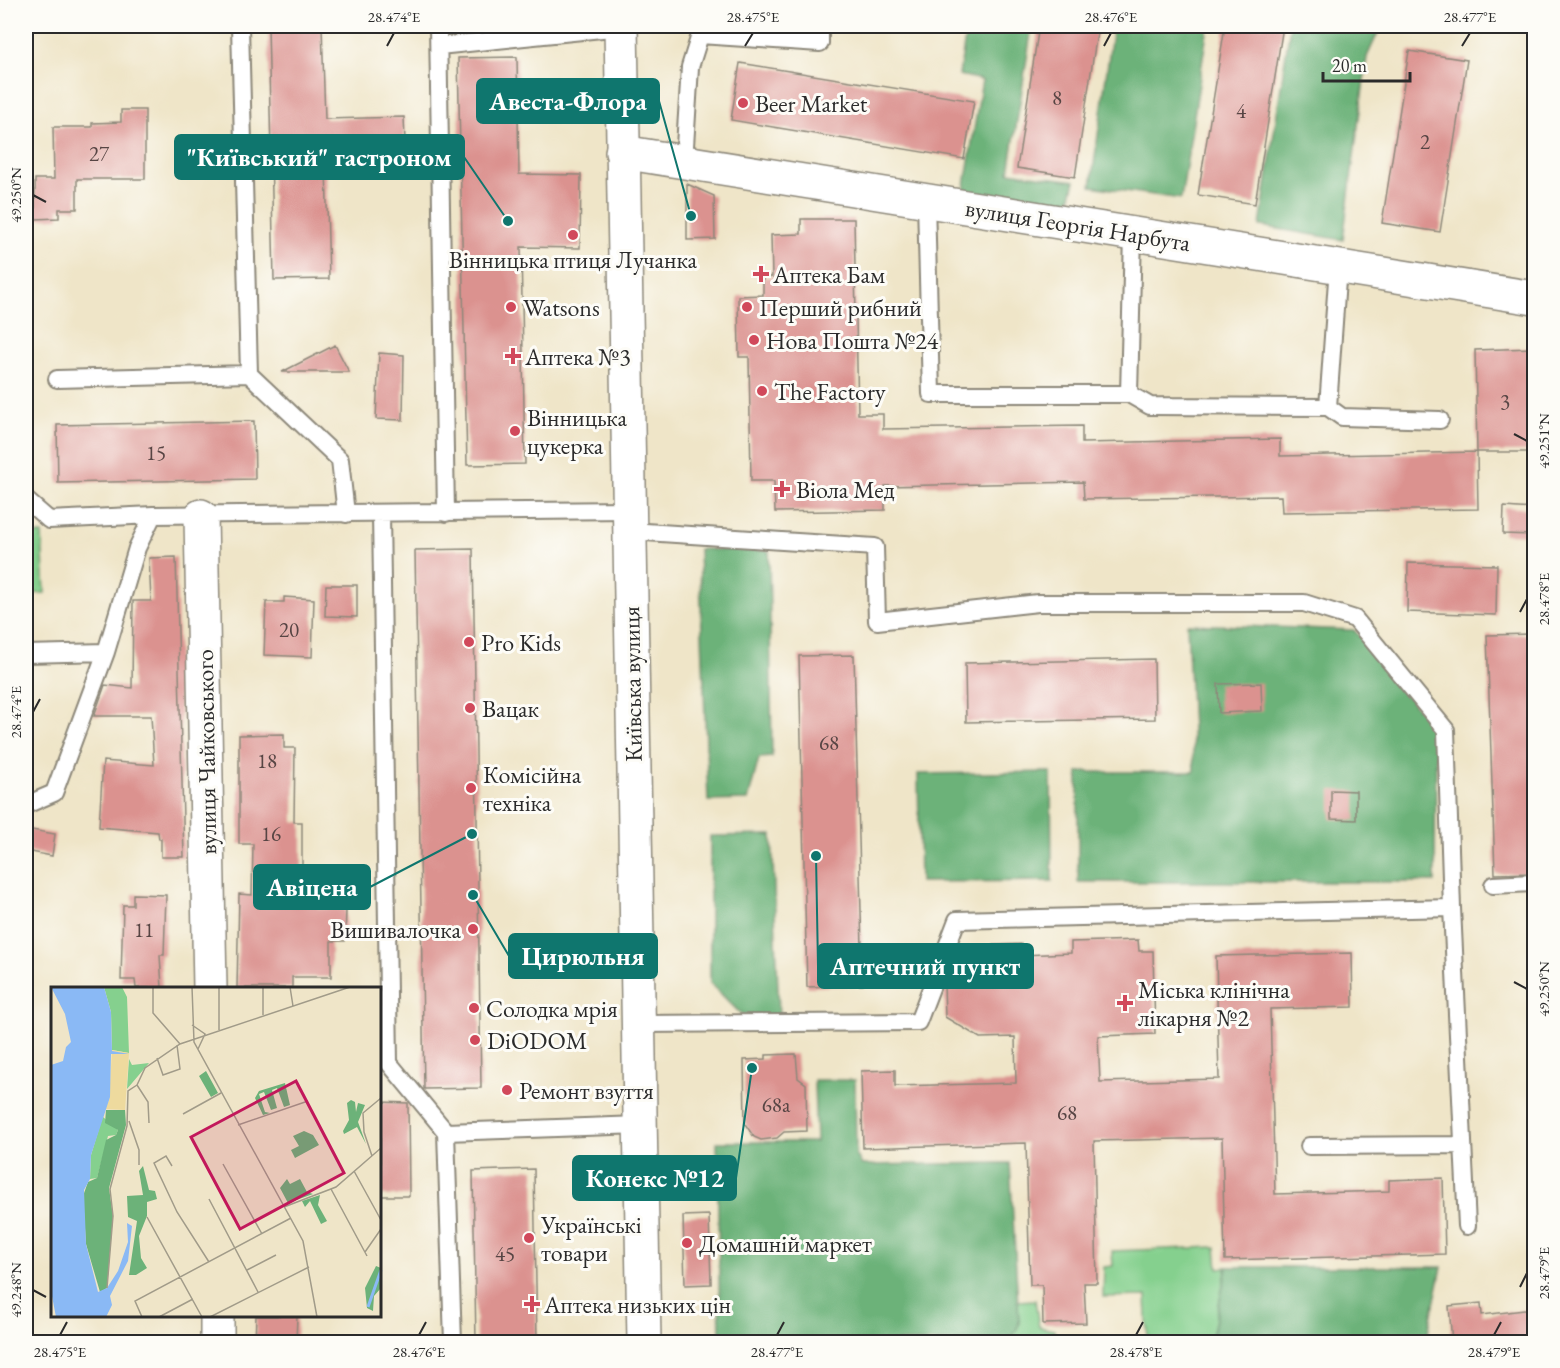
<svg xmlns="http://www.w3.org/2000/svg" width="1560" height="1368" viewBox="0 0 1560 1368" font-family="'EB Garamond',serif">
<rect width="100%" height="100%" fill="#fdfcf7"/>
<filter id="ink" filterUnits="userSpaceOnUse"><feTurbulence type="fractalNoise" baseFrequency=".0167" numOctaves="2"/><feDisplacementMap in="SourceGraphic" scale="12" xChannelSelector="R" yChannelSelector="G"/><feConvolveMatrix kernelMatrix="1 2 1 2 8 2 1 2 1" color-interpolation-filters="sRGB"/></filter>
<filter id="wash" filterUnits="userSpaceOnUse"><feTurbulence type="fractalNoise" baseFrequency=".008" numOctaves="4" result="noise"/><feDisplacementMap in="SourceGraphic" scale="24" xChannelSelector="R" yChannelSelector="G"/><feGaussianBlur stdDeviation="1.35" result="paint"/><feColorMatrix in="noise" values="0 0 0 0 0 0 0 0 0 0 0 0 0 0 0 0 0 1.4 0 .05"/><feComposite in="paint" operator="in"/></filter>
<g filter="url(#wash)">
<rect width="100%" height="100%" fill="#efe5c8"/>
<!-- green -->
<path fill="#85d08e" stroke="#587e5c" stroke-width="1.5" d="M26 534H42L45 593 26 594Z
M1216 1247 1218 1268 1227 1267 1211 1342H1148L1146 1296 1103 1297 1104 1267 1113 1266 1112 1251Z
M1035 1300 1039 1327 1054 1330 1055 1342H1010L1019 1324 1018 1301Z"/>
<!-- forest -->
<path fill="#6cb279" stroke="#4c6e52" stroke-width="1.5" d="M967 26H1032L1009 172 1075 181 1068 207 964 192 982 80 959 75Z
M1113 26H1208L1181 199 1091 186Z
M1290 26H1381L1367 57 1343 240 1260 226Z
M699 549 769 551 772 757 759 758 748 800 708 801Z
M1187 624 1354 630 1436 731 1435 882H1078V772H1194Z
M1051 772 1052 881 920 882 918 774Z
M772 835 779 1015H742L710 983V836Z
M814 1080H855L856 1154 862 1165 1010 1163 1019 1324 1010 1342H720L717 1142H816Z
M1227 1267H1442L1426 1342H1211Z"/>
<g id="blocks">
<!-- building -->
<path fill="#db928f" d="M268 26H322L325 119 404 117 406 165 326 167 329 279 274 280Z
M1039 26H1098L1075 177 1017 168Z
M1225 26H1283L1255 204 1198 195Z
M1409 51 1467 60 1440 232 1382 223Z
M517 57 519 174 581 175 580 248 521 247 525 464 467 465 458 58Z
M740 63 974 101 964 159 731 120Z
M121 110H145V179H77V209H59V218L35 219V179H54L53 127H92V123L121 122Z
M687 184 714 196 715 239 687 240Z
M801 219H854L858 414H883V429L1082 426V443L1280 439V456L1477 452 1478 509 1282 512 1281 496 1084 499 1083 482 885 486V510L775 512 774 481H751L749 357H739L738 296 763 295V277H772L771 235 801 234Z
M335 345 349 372H282Z
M1534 348V452H1477L1475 350Z
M379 353 404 355 403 420 376 419Z
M254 421 255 479 58 483 57 425Z
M1504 507 1534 509V535L1503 534Z
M473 549 481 1088 424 1089 415 550Z
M176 557 184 857H161V839H159L158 832 99 827 103 761 154 765 151 716H94L105 685 132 688 133 601H151L149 558Z
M1408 563 1497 565 1496 615 1407 612Z
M326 585H357V617L325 616Z
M284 597 314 599 312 657 264 655 266 602H284Z
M1534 634V873L1495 874 1487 635Z
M854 655 863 985 807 987 799 656Z
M1154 659 1155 719 966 722 965 663Z
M1261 683 1262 711 1219 713 1218 684Z
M284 734V748H295L294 822H302V874H319L318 908 346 909 345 941H331V977H292V988H237L239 894 252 895 253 844H239V735Z
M1331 790 1356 791V820L1331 819Z
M26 829 55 834 52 856 26 851Z
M133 894 166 895 164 955H160L162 988H136L135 980H121L123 905H133Z
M1138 940 1139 951H1153L1155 1034 1098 1036 1100 1082 1219 1079 1216 956 1352 953 1353 1007 1270 1009 1275 1194 1389 1191V1180L1443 1178 1445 1254 1225 1260 1222 1138 1094 1141 1097 1283H1084L1086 1323 1043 1324 1042 1285H1030L1026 1143 863 1148 861 1071 895 1070V1086L1016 1083 1015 1037 980 1038 945 1017 944 983 978 956 994 955 993 945 1021 944V955L1071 953V942Z
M796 1054 798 1078 806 1084 807 1131 784 1132 777 1138 761 1140 754 1137 745 1124 744 1060 766 1059V1055Z
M380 1102 408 1103 409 1196H380Z
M534 1169 537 1342H476L473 1171Z
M709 1215 711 1284 685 1285 683 1216Z
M1481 1303 1482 1315 1534 1309V1342H1452L1449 1306Z
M256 1316H297L296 1342H255Z"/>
</g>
</g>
<g filter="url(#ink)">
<use href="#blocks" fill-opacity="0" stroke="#8d887a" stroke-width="1.5"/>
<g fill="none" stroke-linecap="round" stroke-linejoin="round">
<!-- lane casing -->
<g stroke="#8d887a" stroke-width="20">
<path id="lane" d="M240 26 249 374
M438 26 446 513
M439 46 621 27
M684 162 690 67 700 35 820 43V26
M926 201 931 394H1129L1150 406 1328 407 1342 417 1440 420
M57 379 249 374 340 460 346 514
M1129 394 1133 234
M1328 407 1338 266
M26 500 49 520 153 515
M381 513 389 1063 446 1132 640 1125
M630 531 875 547 877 621 1038 603H1304L1355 619 1446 730 1452 908
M26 654 106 652 137 548 153 515 629 510
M26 805 54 793 106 652
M1493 885 1534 883
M639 1024 918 1022 957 920 1452 908 1467 1226
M446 1132 453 1342
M1309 1146 1463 1145"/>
</g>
<!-- street casing -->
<g stroke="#8d887a" stroke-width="36">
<path id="street" d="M622 152 1534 298
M201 516 210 988
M217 1316V1342"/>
</g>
<!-- primary casing -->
<g stroke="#8d887a" stroke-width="36">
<path id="primary" d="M621 26 644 1342"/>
</g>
<!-- lane -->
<use href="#lane" stroke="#fff" stroke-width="16"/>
<!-- street -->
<use href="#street" stroke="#fff" stroke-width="33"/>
<!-- primary -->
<use href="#primary" stroke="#fff" stroke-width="33"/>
</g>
</g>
<!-- ticks -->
<path fill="none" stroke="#2b2b2b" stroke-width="2" d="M387 46 394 33M745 46 753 33M1104 46 1111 33M1462 46 1470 33M33 195 46 202M1514 434 1527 441M1520 612 1527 599M33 712 40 699M1514 982 1527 989M1520 1287 1527 1273M33 1290 46 1297M60 1335 67 1322M419 1335 426 1322M777 1335 784 1322M1136 1335 1143 1322M1494 1335 1501 1322"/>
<!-- markers -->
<g fill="#d1495b" stroke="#fdfcf7" stroke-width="2">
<circle cx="743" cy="103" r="6"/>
<circle cx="573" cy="235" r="6"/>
<path d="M758 265h6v6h6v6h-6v6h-6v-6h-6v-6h6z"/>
<circle cx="511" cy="307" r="6"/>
<circle cx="747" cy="307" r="6"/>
<circle cx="754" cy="340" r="6"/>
<path d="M510 347h6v6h6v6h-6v6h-6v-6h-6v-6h6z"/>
<circle cx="762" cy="391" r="6"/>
<circle cx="515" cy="431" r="6"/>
<path d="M779 480h6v6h6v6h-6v6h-6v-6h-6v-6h6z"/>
<circle cx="469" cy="642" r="6"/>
<circle cx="470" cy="708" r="6"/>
<circle cx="471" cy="788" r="6"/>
<circle cx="473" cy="929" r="6"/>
<path d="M1122 994h6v6h6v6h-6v6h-6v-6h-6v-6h6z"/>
<circle cx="474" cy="1008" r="6"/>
<circle cx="475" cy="1040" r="6"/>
<circle cx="507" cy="1090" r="6"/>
<circle cx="529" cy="1238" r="6"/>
<circle cx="687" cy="1243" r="6"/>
<path d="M529 1295h6v6h6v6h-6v6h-6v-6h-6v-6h6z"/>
</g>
<g text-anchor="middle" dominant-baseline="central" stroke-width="6" stroke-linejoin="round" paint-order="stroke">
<!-- number labels -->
<g font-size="21" fill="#574544">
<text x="1057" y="97">8</text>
<text x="1241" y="110">4</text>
<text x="1425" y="141">2</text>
<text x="99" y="153">27</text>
<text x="1505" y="401">3</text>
<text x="156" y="452">15</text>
<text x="289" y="629">20</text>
<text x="829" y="742">68</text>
<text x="267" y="760">18</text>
<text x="271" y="833">16</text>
<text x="144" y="929">11</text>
<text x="776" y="1104">68а</text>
<text x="1067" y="1112">68</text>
<text x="505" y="1253">45</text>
</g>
<!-- poi labels -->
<g font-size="24" fill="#2b2b2b" stroke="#fdfcf7" text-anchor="start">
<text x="755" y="103">Beer Market</text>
<text x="573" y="259" text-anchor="middle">Вінницька птиця Лучанка</text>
<text x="773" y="274">Аптека Бам</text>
<text x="523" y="307">Watsons</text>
<text x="759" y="307">Перший рибний</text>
<text x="766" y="340">Нова Пошта №24</text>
<text x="525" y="356">Аптека №3</text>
<text x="774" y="391">The Factory</text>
<text x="527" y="417">Вінницька<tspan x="527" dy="28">цукерка</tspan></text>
<text x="796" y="489">Віола Мед</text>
<text x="481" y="642">Pro Kids</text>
<text x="482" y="708">Вацак</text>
<text x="483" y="774">Комісійна<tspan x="483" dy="28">техніка</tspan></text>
<text x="461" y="929" text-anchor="end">Вишивалочка</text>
<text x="1138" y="989">Міська клінічна<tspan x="1138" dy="28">лікарня №2</tspan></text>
<text x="486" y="1008">Солодка мрія</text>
<text x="487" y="1040">DiODOM</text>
<text x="519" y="1090">Ремонт взуття</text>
<text x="541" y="1224">Українські<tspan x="541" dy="28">товари</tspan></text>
<text x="699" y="1243">Домашній маркет</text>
<text x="544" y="1304">Аптека низьких цін</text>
</g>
<!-- street labels -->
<g font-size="24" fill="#2b2b2b" stroke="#fdfcf7">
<text transform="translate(1078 225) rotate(9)">вулиця Георгія Нарбута</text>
<text transform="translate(632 684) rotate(-91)">Київська вулиця</text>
<text transform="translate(206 752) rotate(-91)">вулиця Чайковського</text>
</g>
</g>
<!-- overview -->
<g transform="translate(51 987)">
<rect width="330" height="330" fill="#efe5c8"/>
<path d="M53 0H71L76 10 78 66 61 63 60 25ZM78 72 81 78 98 76 76 102ZM54 122 52 130 67 143 65 148 57 149 46 191 39 192 40 168Z" fill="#85d08e"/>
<path d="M155 84 167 106 160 110 148 89ZM234 96 239 118 233 120 226 101 221 103 226 121 220 123 213 105 208 107 214 125 219 126 212 128 204 111 208 104ZM300 113 304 115 305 125 307 116 314 118 307 135 315 157 306 140 293 147 292 144 298 133 296 116ZM55 123H74L75 138 58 201 62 229 56 301 49 305 35 257 32 209 37 195 46 191 55 153 65 148 67 143 54 136ZM253 144 262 148 268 158 244 171 240 163 248 159 242 149ZM92 179 98 203 104 204 106 212 96 215V229L88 249 90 271 96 281 85 288H78L86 234 77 230 76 209 92 208 88 184ZM236 192 239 197 249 192 256 205 262 207 237 216 229 201ZM269 208 267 218 276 234 270 237 259 214 254 220 251 214ZM325 279 330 281V301L323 309 322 324 316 321 314 301Z" fill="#6cb279"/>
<path d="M61 63 78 66 74 123 54 122 58 113Z" fill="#eeda9e"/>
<path d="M0 0H53L60 25 61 64 78 67H60L59 110 40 168 39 192 33 203 35 257 47 305 56 301 67 284 77 255 76 236 81 239 77 274 59 309 61 318 55 330H5L0 304V78L12 74 15 60 20 55 14 27Z" fill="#8ab9f5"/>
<path fill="none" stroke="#8ab9f5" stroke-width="3" d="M317 320 330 283"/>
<path fill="none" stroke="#a19b89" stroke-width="1.5" d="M102 0V26L129 57M141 0 143 55 252 254 266 330M168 0V43M212 0V28M239 0 242 19M141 38 154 47 147 62M106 71 112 88 129 82 126 58M86 98 94 81 129 57 299 0M86 98 97 115 98 136M132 127 170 106M78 134 88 163V178M187 138 257 114M321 169 313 145 312 126 330 111M172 177 211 247M121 179 115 169 103 176 126 225 158 275M303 184 330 233M280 202 316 269M158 212 207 305M233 220 285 200 330 161M96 230 151 330M314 265 330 242M196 283 225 268M56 301 62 229 59 202 76 139 77 104 86 98M91 330 84 314 240 231M108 330 142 312M159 330 258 280"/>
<path fill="#c2185b" fill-opacity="0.15" stroke="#c2185b" stroke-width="3" d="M245 94 293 186 189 242 140 150Z"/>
<rect width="330" height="330" fill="none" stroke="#2b2b2b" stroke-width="3"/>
</g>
<!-- callouts -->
<path fill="none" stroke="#0f766e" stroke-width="2" d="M691 216L659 101M508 221L464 157M472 834L370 887M473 895L509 956M816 856L818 966M752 1068L736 1178"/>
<g fill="#0f766e" stroke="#fdfcf7" stroke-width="2">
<circle cx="691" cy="216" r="6"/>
<circle cx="508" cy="221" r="6"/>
<circle cx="472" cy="834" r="6"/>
<circle cx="473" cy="895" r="6"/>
<circle cx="816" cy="856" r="6"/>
<circle cx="752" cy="1068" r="6"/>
</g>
<g fill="#0f766e" stroke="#0f766e" stroke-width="2">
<rect x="477" y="79" width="182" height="44" rx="6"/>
<rect x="175" y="135" width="289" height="44" rx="6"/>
<rect x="254" y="865" width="116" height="44" rx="6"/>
<rect x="509" y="934" width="148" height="44" rx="6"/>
<rect x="818" y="944" width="215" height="44" rx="6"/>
<rect x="573" y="1156" width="163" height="44" rx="6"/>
</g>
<g font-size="26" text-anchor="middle" font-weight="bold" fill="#fff">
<text x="568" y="110">Авеста-Флора</text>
<text x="319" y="166">"Київський" гастроном</text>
<text x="312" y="896">Авіцена</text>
<text x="583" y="965">Цирюльня</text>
<text x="925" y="975">Аптечний пункт</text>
<text x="655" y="1187">Конекс №12</text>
</g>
<!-- margin -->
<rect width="1560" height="1368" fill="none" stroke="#fdfcf7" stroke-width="66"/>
<!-- scale -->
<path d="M1323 72v9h87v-9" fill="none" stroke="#2b2b2b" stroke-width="3"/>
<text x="1332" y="72" font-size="18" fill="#2b2b2b" stroke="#fdfcf7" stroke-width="4.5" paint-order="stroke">20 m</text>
<rect x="33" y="33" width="1494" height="1302" fill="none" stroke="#2b2b2b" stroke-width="2"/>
<g font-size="15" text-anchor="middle" fill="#2b2b2b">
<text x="394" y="22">28.474°E</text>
<text x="753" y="22">28.475°E</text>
<text x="1111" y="22">28.476°E</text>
<text x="1470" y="22">28.477°E</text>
<text transform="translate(16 195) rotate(-90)" y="5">49.250°N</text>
<text transform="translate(1544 441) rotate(-90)" y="5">49.251°N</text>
<text transform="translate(1544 599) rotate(-90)" y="5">28.478°E</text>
<text transform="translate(16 712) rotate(-90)" y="5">28.474°E</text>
<text transform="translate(1544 989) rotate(-90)" y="5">49.250°N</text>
<text transform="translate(1544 1273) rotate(-90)" y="5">28.479°E</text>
<text transform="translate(16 1290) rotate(-90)" y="5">49.248°N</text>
<text x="60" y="1357">28.475°E</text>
<text x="419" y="1357">28.476°E</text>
<text x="777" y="1357">28.477°E</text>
<text x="1136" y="1357">28.478°E</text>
<text x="1494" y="1357">28.479°E</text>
</g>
</svg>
